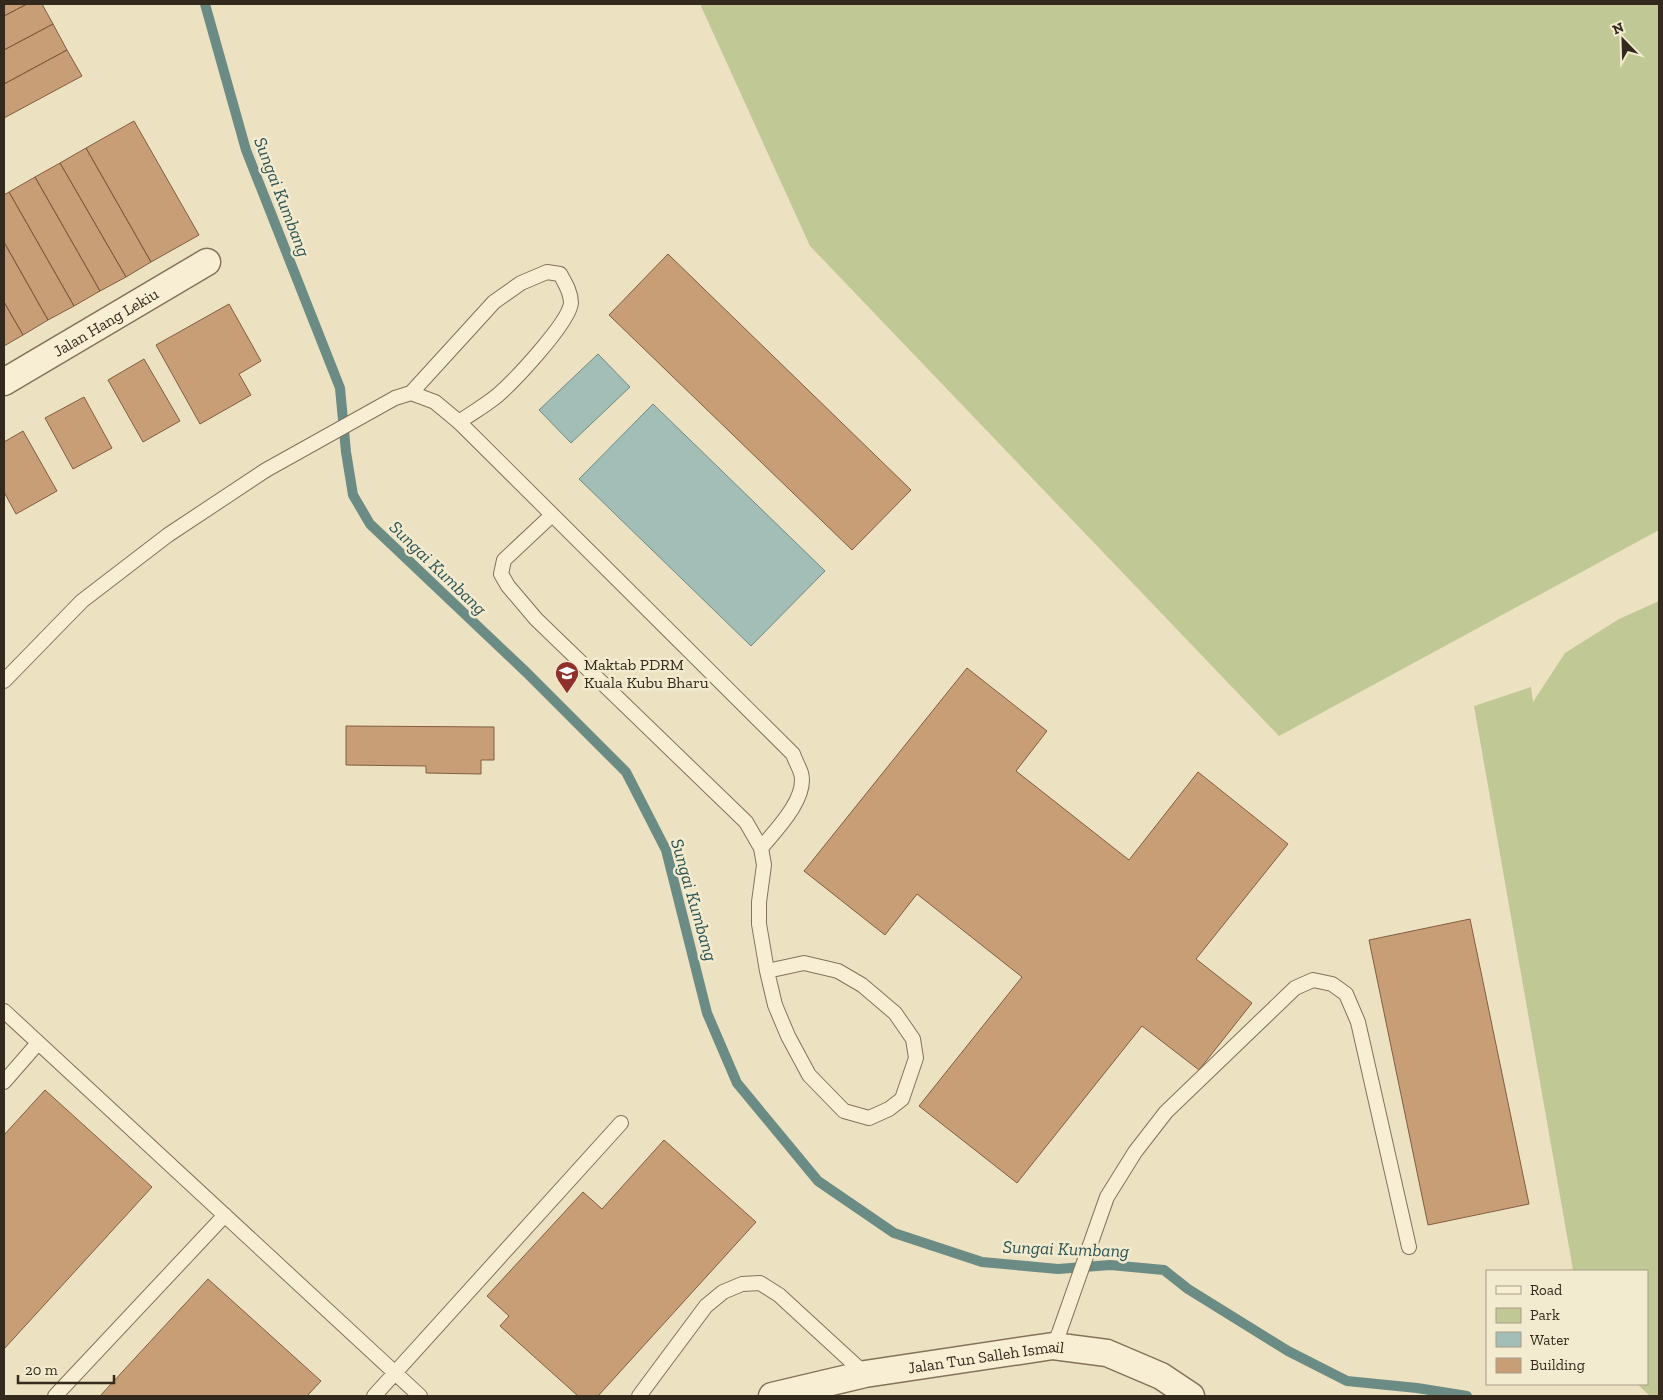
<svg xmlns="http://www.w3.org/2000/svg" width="1663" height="1400" viewBox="0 0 1663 1400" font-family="'Zilla Slab',serif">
<rect width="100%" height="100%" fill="#ece1c0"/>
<!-- green -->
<path fill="#c0c995" d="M700 4H1659V530L1279 736 810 246Z
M1659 601V1396H1650L1637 1384H1647V1271L1573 1270 1474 706 1531 687 1533 702 1565 653 1619 619Z"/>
<!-- water -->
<path fill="#a3beb7" stroke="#6b8b85" d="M598 354 630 387 571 443 539 410Z
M653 404 825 571 751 646 579 479Z"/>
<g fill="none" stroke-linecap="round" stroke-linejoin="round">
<!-- stream -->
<path stroke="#6b8b85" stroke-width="10" d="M205 4 246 150 340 388 346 452 353 495 370 524 526 672 626 772 666 850 707 1013 737 1083 818 1181 894 1233 982 1262 1058 1269 1110 1265 1164 1270 1188 1289 1288 1351 1347 1381 1417 1388 1467 1396"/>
</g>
<!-- building -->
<path fill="#c89e77" stroke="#825e40" d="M4 4H27L4 16Z
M27 4H42L53 24 4 50V16Z
M53 24 67 50 4 84V50Z
M67 50 82 76 4 118V84Z
M134 121 199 235 151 262 86 148Z
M86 148 151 262 126 277 60 163Z
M60 163 126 277 100 291 35 177Z
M35 177 100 291 74 306 9 192Z
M9 192 74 306 48 320 4 242V195Z
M4 242 48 320 23 335 4 302Z
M668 254 911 490 852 550 609 315Z
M4 302 23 335 4 346Z
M229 304 261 361 239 374 251 395 200 424 156 345Z
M144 359 180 421 143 442 108 380Z
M84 397 112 448 73 469 45 418Z
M23 431 57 491 16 514 4 492V442Z
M967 668 1047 731 1016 771 1129 860 1198 772 1288 844 1196 959 1252 1003 1199 1070 1142 1026 1017 1183 919 1106 1022 977 917 894 885 935 804 871Z
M346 726 494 727V760H481V774L426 773V766L346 765Z
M1470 919 1529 1204 1428 1225 1369 940Z
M45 1090 152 1187 4 1349V1135Z
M664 1140 756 1222 598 1396H578L500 1326 509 1316 487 1296 583 1192 602 1209Z
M208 1279 321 1381 307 1396H100Z"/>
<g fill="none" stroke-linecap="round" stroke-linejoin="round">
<!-- lane casing -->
<g stroke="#847259" stroke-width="16">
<path id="lane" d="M411 393 494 302 521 283 547 272 560 274C565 283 571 292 571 303 569 323 514 381 498 395 486 405 472 413 459 422
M552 515 504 560 501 574 508 586 536 619 746 822 761 848 764 865 759 902V924L767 971 775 1005 788 1036 809 1075 844 1111 869 1118 889 1109 902 1099 916 1058 913 1039 895 1013 862 985 838 971 804 963 767 971
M4 681 82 601 168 535 266 470 395 398 411 393 435 402 459 422 793 754C795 760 799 767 801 773 808 798 776 830 761 848
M4 1011 420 1396
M4 1082 38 1043
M1053 1346 1059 1333 1107 1197 1135 1152 1166 1112 1295 988 1313 980 1332 984 1346 994 1358 1022 1409 1247
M55 1396 225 1215
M374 1396 621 1123
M639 1396 706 1306 723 1292 742 1284 760 1283 779 1295 865 1374"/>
</g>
<!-- street casing -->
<g stroke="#847259" stroke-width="29">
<g id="street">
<path id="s1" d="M4 382 207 262"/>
<path id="s2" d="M772 1396 865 1374 1053 1346 1107 1353 1161 1376 1191 1396"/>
</g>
</g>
<!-- lane -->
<use href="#lane" stroke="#f7eed3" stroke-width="14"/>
<!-- street -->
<use href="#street" stroke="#f7eed3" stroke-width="26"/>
</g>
<!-- icons -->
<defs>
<g id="university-pin" transform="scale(1.25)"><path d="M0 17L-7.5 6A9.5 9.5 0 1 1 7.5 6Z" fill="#90302b" stroke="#f3ebcf"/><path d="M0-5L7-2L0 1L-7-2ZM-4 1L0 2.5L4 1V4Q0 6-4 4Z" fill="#fff"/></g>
</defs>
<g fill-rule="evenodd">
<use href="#university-pin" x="567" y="673"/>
</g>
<g text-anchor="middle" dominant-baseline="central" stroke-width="5" stroke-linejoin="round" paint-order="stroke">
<!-- street labels -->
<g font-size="16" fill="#34291d" stroke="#f3ebcf">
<text stroke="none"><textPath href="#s1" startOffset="118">Jalan Hang Lekiu</textPath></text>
<text stroke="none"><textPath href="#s2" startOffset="218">Jalan Tun Salleh Ismail</textPath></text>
</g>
<!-- poi labels -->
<g font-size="16" fill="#34291d" stroke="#f3ebcf" text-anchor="start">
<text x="584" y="664">Maktab PDRM<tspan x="584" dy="18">Kuala Kubu Bharu</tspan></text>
</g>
<!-- water labels -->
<g font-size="18" font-style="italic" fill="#2c5353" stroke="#f3ebcf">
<text transform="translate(282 197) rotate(69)">Sungai Kumbang</text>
<text transform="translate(438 568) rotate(44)">Sungai Kumbang</text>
<text transform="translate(694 900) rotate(74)">Sungai Kumbang</text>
<text transform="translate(1066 1249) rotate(2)">Sungai Kumbang</text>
</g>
</g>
<!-- border -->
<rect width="1663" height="1400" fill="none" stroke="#34291d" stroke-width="10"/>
<!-- legend -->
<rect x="1486" y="1270" width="162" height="115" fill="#f3ebcf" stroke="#a79d88"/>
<rect x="1496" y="1286" width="25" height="8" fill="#f7eed3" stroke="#a79d88"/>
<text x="1530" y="1295" font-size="15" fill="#34291d">Road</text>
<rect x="1496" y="1308" width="25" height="15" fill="#c0c995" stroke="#a79d88"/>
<text x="1530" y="1320" font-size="15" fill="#34291d">Park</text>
<rect x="1496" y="1332" width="25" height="15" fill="#a3beb7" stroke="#a79d88"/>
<text x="1530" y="1345" font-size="15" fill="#34291d">Water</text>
<rect x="1496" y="1358" width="25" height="15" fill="#c89e77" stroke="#a79d88"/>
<text x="1530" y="1370" font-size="15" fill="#34291d">Building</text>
<!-- north arrow -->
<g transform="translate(1623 40) rotate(337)" stroke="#f3ebcf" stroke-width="4" paint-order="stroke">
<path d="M0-4L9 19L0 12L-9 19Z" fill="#34291d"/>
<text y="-8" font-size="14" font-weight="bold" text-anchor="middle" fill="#34291d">N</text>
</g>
<!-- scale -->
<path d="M18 1375v8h96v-8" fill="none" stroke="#34291d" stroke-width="2.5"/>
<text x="25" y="1375" font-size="15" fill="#34291d" stroke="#f3ebcf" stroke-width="4" paint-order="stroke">20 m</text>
</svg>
